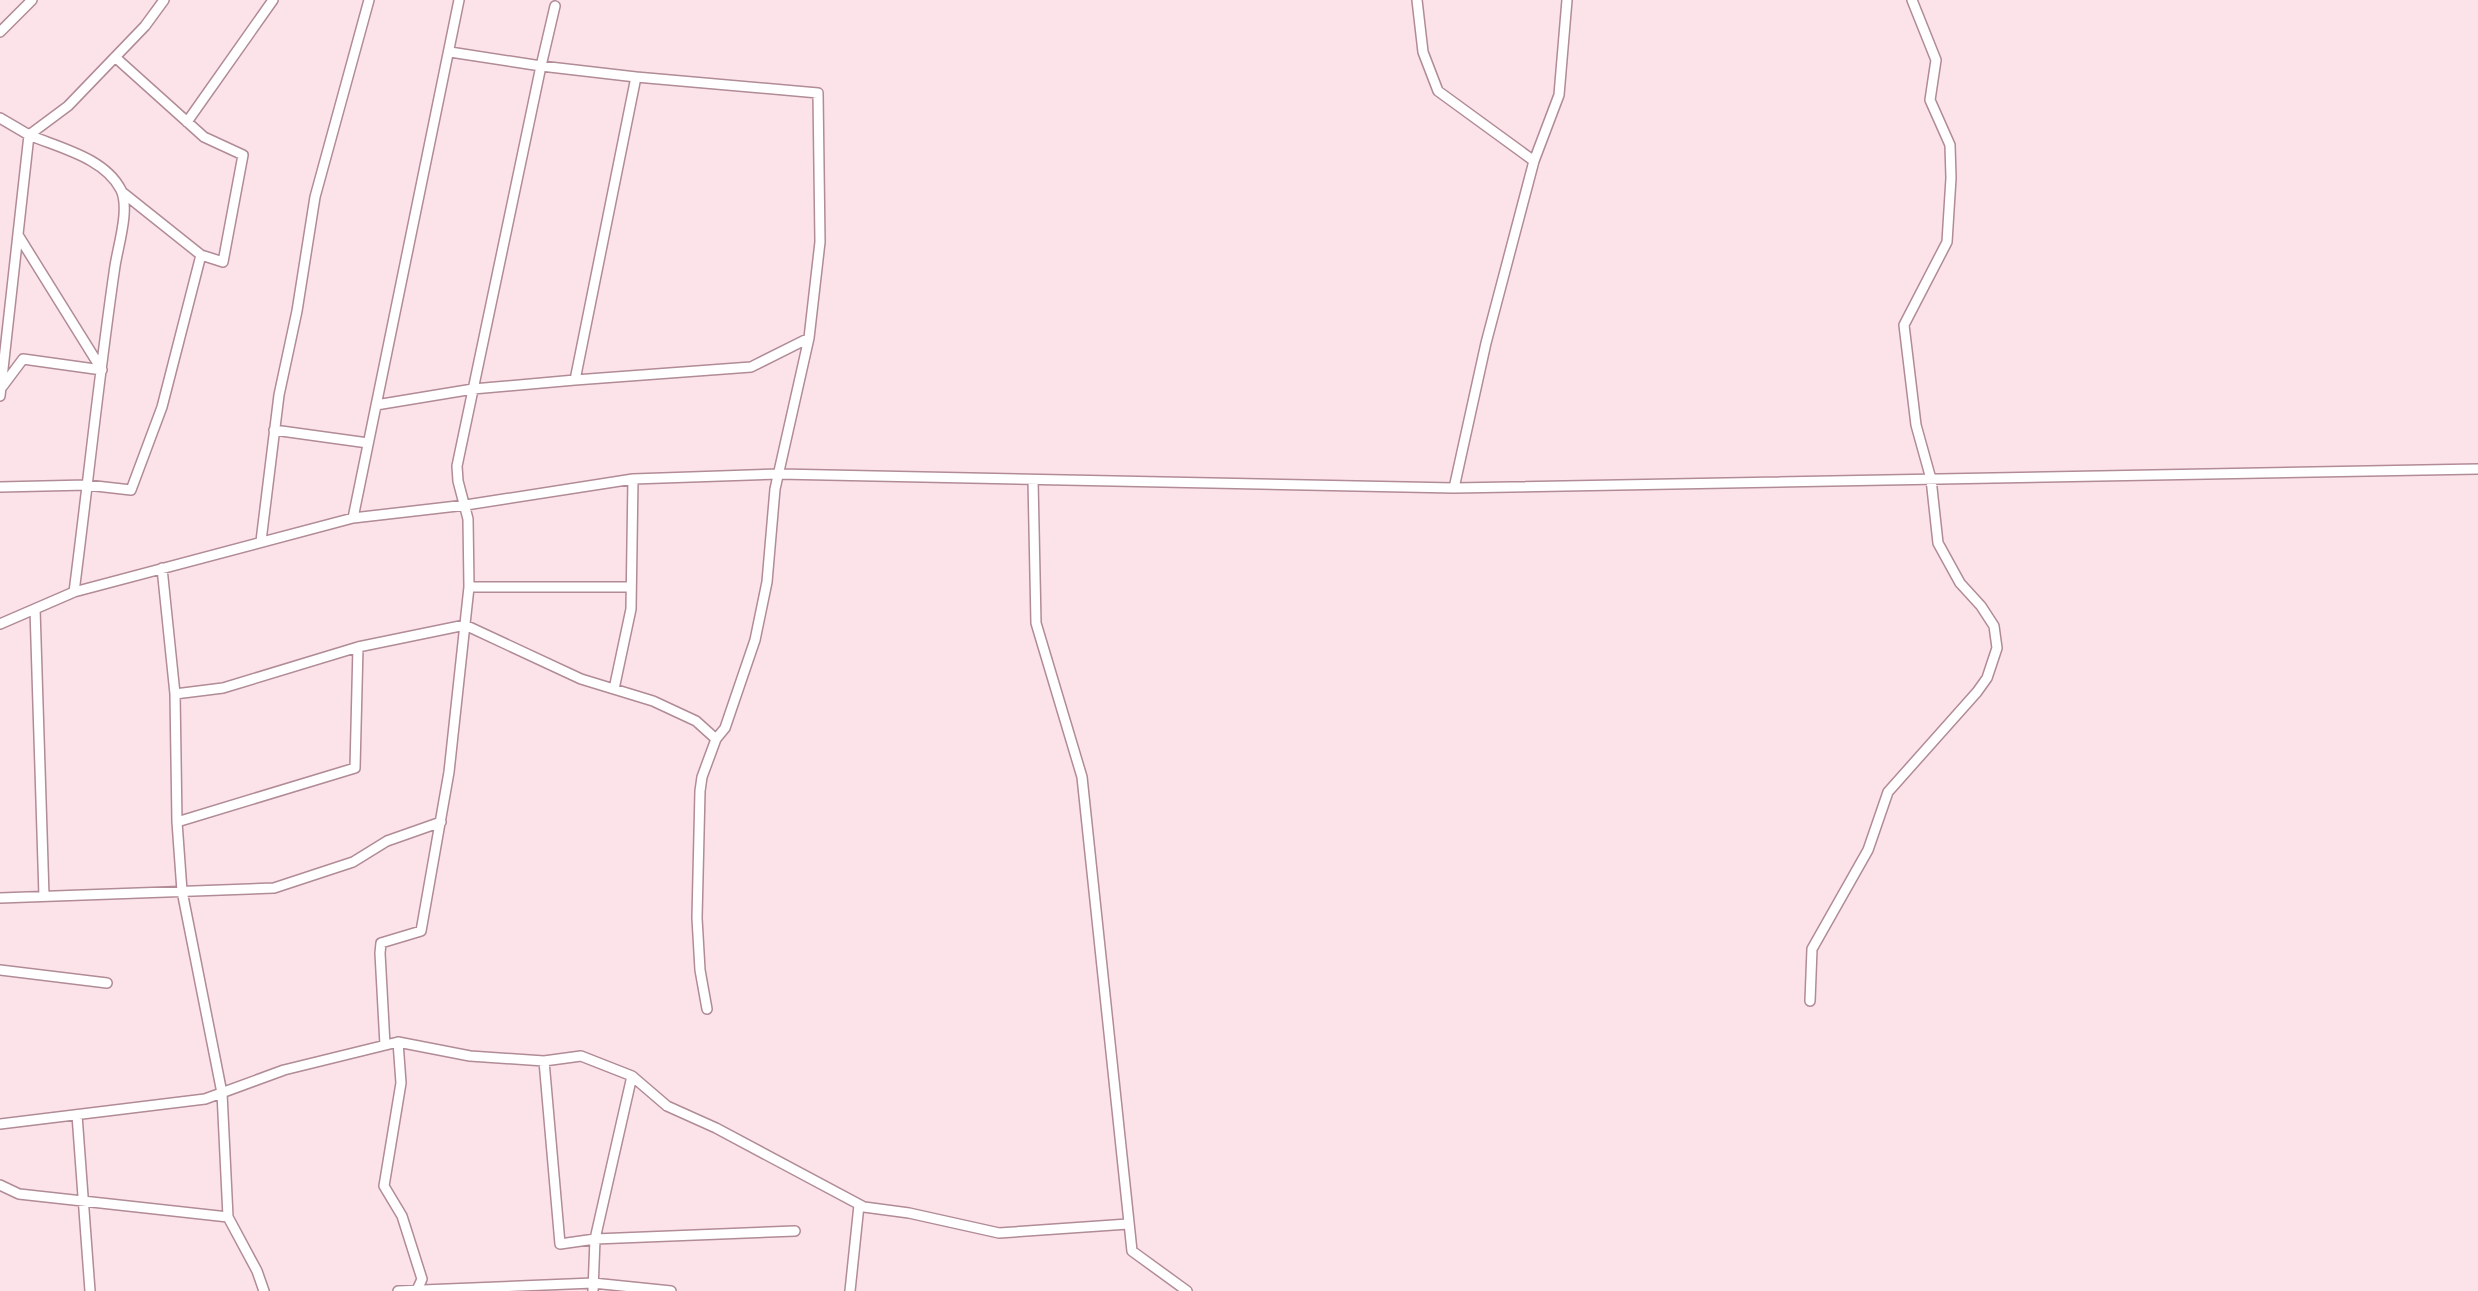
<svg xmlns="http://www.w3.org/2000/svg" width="2478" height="1291" viewBox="0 0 2478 1291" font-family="'Space Grotesk',sans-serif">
<rect width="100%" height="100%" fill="#fce3ea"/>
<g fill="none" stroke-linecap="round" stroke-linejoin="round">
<!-- minor casing -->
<g stroke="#b18b96" stroke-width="12">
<path id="minor" d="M1417 0 1423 52 1438 91 1534 161
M0 32 32 0
M115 57 204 137 243 155 223 262 201 255
M636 77 818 93 820 242 809 338 775 489 767 582 755 640 725 728 716 739 702 777 700 791 697 918 700 970 707 1009
M0 118 29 135 0 396
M187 122 273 0
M575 380 751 367 809 338
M2 387 23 359 102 370 18 235
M376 405 473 389 575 380 636 77 541 66 450 52
M274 430 368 443
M1033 480 1036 623 1082 777 1132 1251 1187 1291
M0 487 87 485 131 490 162 407 201 255 122 192
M1454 488 1486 343 1534 161 1559 95 1567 0
M353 518 459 0
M261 541 279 395 297 311 315 197 369 0
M162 568 175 694 223 688 358 647 465 625 581 679 653 701 696 721 716 739
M469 587H631
M74 592C88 484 99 375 115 266 118 246 130 209 121 190 105 158 60 148 29 135L68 106 145 26 164 0
M35 609 44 896
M0 624 74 592 353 518 466 505 633 479 779 474 1454 488 2478 469
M614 689 631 609 633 479
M175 694 177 822 355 768 358 647
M177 822 182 891 222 1093 228 1217
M0 898 274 888 353 862 387 841 441 822
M0 970 107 983
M1810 1001 1812 949 1868 850 1888 792 1977 692 1987 678 1997 648 1994 626 1981 606 1960 583 1938 543 1931 479 1916 425 1904 325 1947 242 1951 178 1950 145 1930 100 1936 60 1912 0
M398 1042 401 1083 384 1186 402 1216 422 1279 417 1290
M385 1045 380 953 381 943 421 931 449 772 469 587 468 519 458 481 457 466 541 66 555 6
M544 1061 560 1244 595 1239 795 1231
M77 1115 90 1291
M0 1124 205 1099 284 1070 398 1042 470 1056 544 1061 581 1056 632 1076 667 1106 716 1128 864 1207 909 1213 999 1233 1128 1224
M0 1185 19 1194 228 1217 257 1271 264 1291
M398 1291 593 1283 671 1291
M593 1291 595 1239 632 1076
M850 1291 859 1205"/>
</g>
<!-- minor -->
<use href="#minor" stroke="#fff" stroke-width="9"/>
</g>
</svg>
